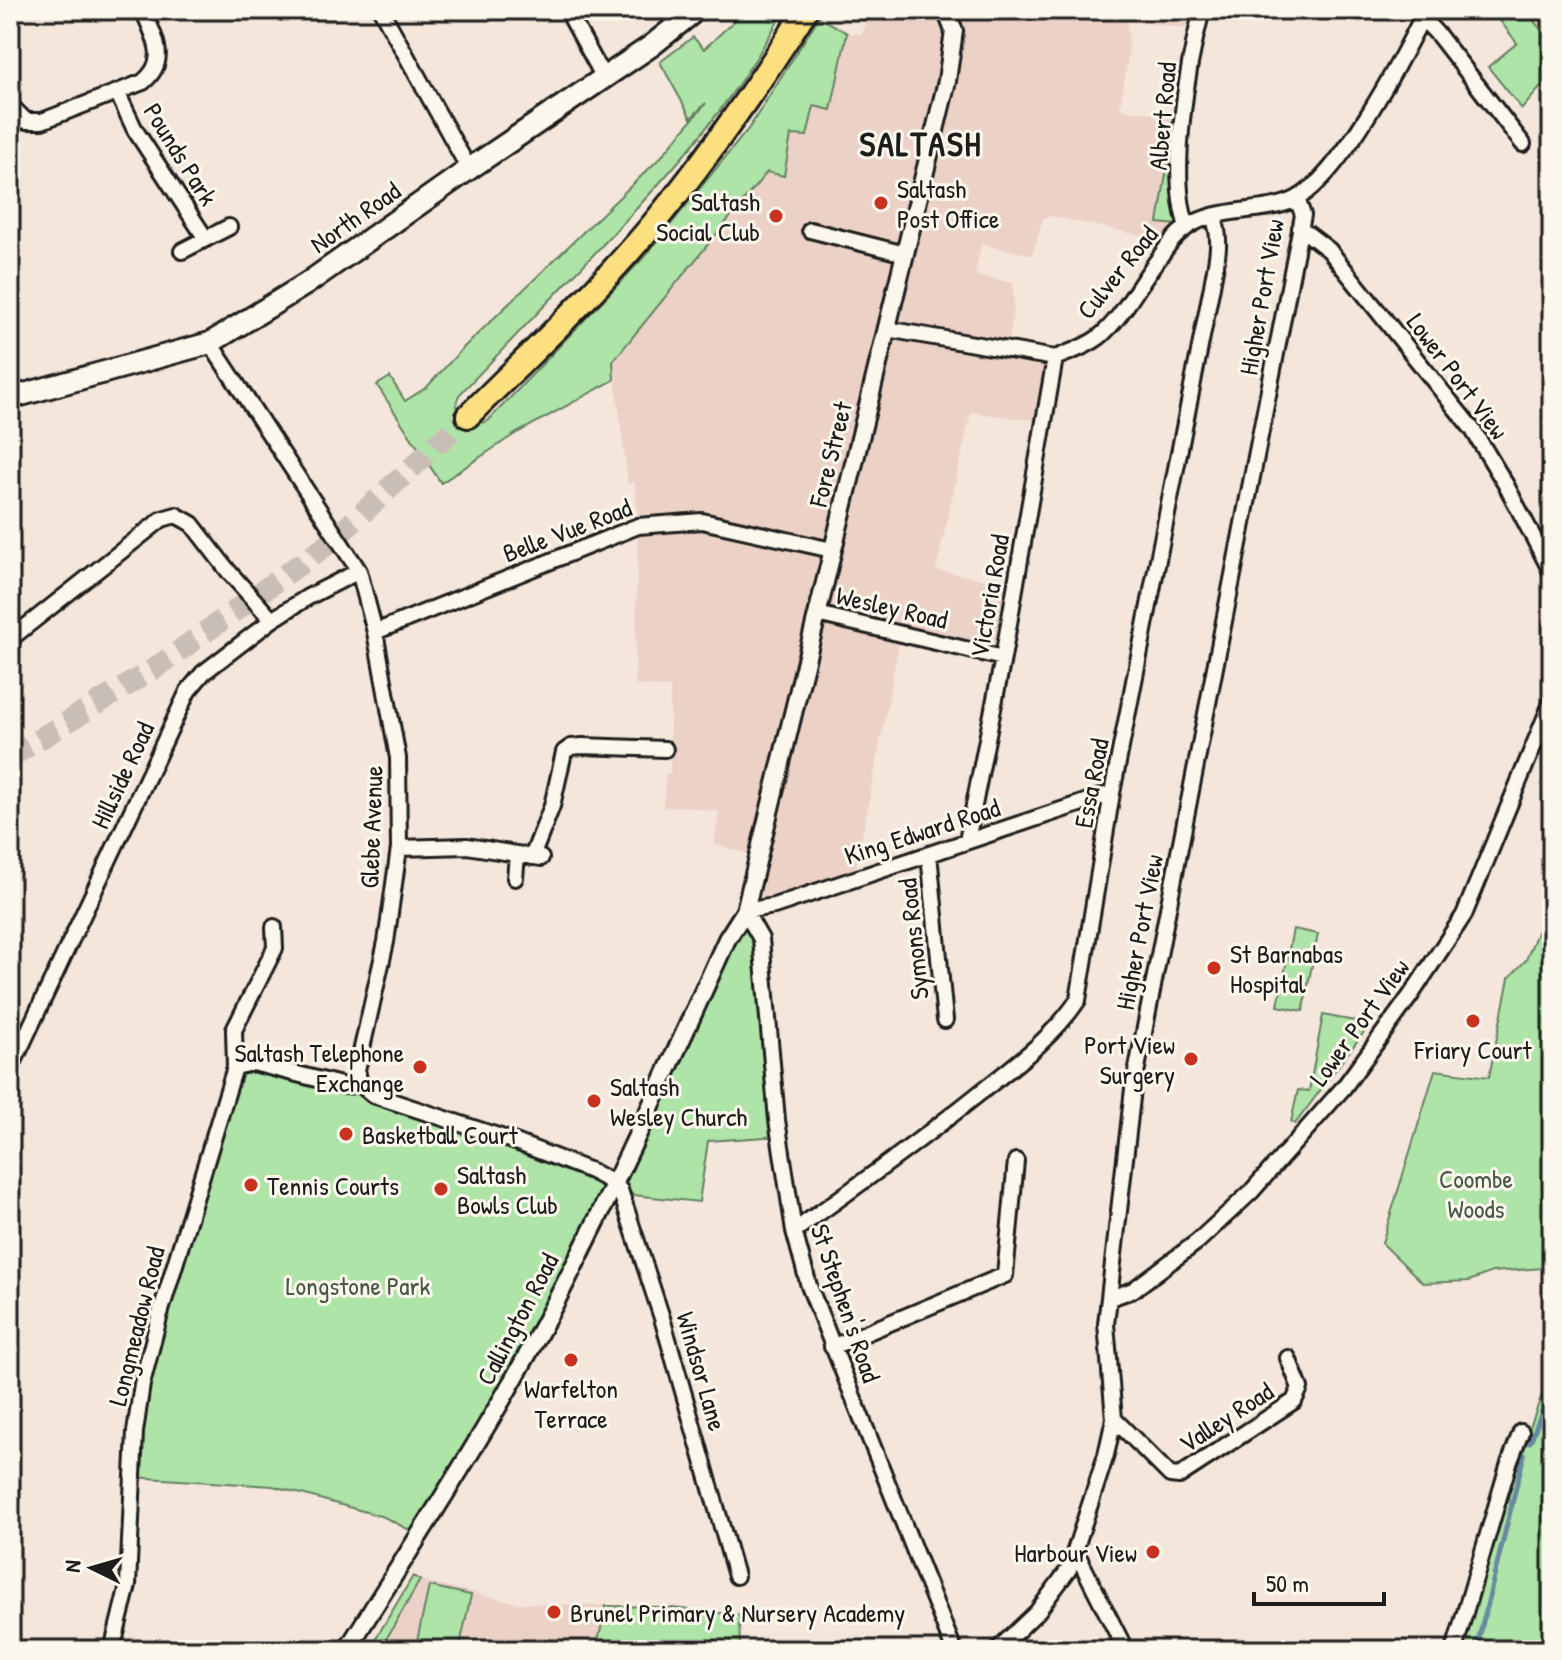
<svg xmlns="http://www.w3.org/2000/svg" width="1562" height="1660" viewBox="0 0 1562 1660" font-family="'Patrick Hand',sans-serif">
<rect width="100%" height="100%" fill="#f4e6db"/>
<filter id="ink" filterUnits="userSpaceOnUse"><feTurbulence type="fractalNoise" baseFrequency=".0125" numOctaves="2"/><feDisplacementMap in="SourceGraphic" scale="16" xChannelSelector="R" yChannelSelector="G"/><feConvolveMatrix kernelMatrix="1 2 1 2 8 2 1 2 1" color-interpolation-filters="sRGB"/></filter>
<g filter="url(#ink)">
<!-- built -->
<path fill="#ecd1c7" d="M899 10H1203L1197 30 1127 20 1129 50 1120 109 1184 117 1187 226 1170 242 1052 216 1043 218 1032 255 981 244 975 275 1013 283 1014 305 1008 349 1055 358 1046 422 971 412 936 570 1016 586 1003 658 901 634 854 878 745 911 759 857 714 844 719 812 682 806 663 808 666 774H670V688L635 685 638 525 635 481 628 484 613 361 767 172 814 106 831 110 847 33 862 34 869 13 896 18Z
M1525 10H1552V43Z
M420 1580 517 1603 662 1607 739 1615 740 1650H380Z"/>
<!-- green -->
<path fill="#aee4a7" stroke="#658062" stroke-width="2" d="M735 10H784C733 106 668 176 594 254 549 301 504 348 459 395 449 416 468 428 488 421L646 255 749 128 819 17 847 33 831 110 814 106 807 136 791 135 784 176 767 172 613 361 614 380 515 434 441 483 377 385 390 377 405 401 427 387 462 349 661 157 706 103 691 118 660 62 693 37 704 49 733 22Z
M1492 10H1525L1552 43V74L1522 109 1488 67 1517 43Z
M1169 156 1180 157 1187 226 1158 223Z
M1552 895V1650H1454L1508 1466 1526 1438 1543 1392V1268L1492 1272 1469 1281 1423 1283 1382 1243 1435 1070 1489 1077 1509 978 1526 960Z
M745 911 761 939 780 1136 708 1141 699 1202 633 1195 617 1178Z
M1293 929 1318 934 1303 1011 1278 1006Z
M1323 1015 1370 1024 1295 1124 1291 1122 1298 1090 1309 1091Z
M235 1067 345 1086 614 1183 421 1536 384 1517 273 1486 132 1477 141 1388Z
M413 1576 420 1580 380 1650H369Z
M429 1586 471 1595 459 1650H415Z
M606 1606 662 1607 739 1615 740 1650H596Z"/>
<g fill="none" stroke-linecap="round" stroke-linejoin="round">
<!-- stream -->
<path stroke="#678aa1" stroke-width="5" d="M1530 1442 1549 1394 1552 1309
M1476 1650 1524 1455"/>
<!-- trunk-tunnel -->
<path stroke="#c9beb5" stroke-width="22" stroke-dasharray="22 11" stroke-linecap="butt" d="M10 757 154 669 332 541 468 416"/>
<!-- minor casing -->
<g stroke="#1c1c1c" stroke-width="20">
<path id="minor" d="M381 10 469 169
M567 10 604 78
M1422 18 1439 36 1523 144
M118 94 135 130 206 239
M10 105 26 121H42L143 82C170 60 154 37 143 10
M1187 226C1168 175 1188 63 1202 10
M1300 228 1329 250 1473 430 1506 485 1552 573
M810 230 905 254
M182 251 229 227
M887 329 1055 358C1070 352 1086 347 1099 337 1121 319 1137 288 1154 265 1164 252 1172 237 1186 228 1217 205 1264 215 1296 199 1341 176 1403 56 1426 10
M210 343 359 571 375 632 398 758 399 848 386 942 357 1070 360 1084 373 1095 513 1141 591 1171 614 1183 620 1190 662 1318 736 1576
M817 614 1003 658
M375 632 638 526 702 521 832 550
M10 644 14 636 162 519 176 515 192 524 229 572 272 620
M967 841 1003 658 1055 358
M399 848 467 846 541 858
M929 854 945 1020
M532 857 552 806 564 752 571 747 582 746 665 749
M515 878 517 855
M235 1067 234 1030 275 948 274 927
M10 1070 188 691 203 673 272 620 308 597 359 571
M794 1231C856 1187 917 1143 976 1096 1012 1067 1052 1039 1078 1000L1112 793 1212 286C1216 262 1223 239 1213 217
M1110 1298 1133 1290 1197 1242 1251 1192 1344 1087 1411 995 1464 915 1552 701
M832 1347 1005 1275 1016 1161
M1114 1419 1170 1475 1179 1476 1294 1401 1300 1388 1288 1358
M1075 1550 1122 1643
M112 1650 128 1585 135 1432 142 1384 160 1314 235 1067 253 1063 345 1086 360 1084
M954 1650 809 1286 794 1231 777 1120 761 939 745 911 774 906 1112 793
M997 1650 1037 1612 1069 1569 1106 1455 1114 1419 1106 1324 1133 1089 1303 215 1297 199
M1454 1650 1508 1466 1521 1432"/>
</g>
<!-- tertiary casing -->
<g stroke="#1c1c1c" stroke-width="22">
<path id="tertiary" d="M347 1650C411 1547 478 1446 536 1339 606 1209 666 1073 727 939L745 911 947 81 954 31 946 10"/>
</g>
<!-- secondary casing -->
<g stroke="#1c1c1c" stroke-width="26">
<path id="secondary" d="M10 398 210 343 306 284 469 169 651 46 696 10"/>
</g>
<!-- trunk casing -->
<g stroke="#1c1c1c" stroke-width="28">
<path id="trunk" d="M468 416C532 352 600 289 658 218 712 152 760 82 806 10"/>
</g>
<!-- minor -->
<use href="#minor" stroke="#fbf7ec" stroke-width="14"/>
<!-- tertiary -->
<use href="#tertiary" stroke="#fbf7ec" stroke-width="16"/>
<!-- secondary -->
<use href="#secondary" stroke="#fbf7ec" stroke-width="20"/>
<!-- trunk -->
<use href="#trunk" stroke="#fce080" stroke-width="22"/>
</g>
</g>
<!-- markers -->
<g fill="#c8321e" stroke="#fbf7ec" stroke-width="3">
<circle cx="881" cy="203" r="8"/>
<circle cx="776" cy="216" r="8"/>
<circle cx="1214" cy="968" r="8"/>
<circle cx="1473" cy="1021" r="8"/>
<circle cx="1191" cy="1059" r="8"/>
<circle cx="420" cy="1067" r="8"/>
<circle cx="594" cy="1101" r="8"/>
<circle cx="346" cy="1134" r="8"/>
<circle cx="251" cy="1185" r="8"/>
<circle cx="441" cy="1189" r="8"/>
<circle cx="571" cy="1360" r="8"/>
<circle cx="1153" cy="1552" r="8"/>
<circle cx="554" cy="1612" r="8"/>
</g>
<g text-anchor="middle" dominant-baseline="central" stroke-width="6" stroke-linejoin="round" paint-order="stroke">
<!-- street labels -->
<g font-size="26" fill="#1c1c1c" stroke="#fbf7ec">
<text transform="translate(1162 116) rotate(-85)">Albert Road</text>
<text transform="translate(181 154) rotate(58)">Pounds Park</text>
<text transform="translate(355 217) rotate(-35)">North Road</text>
<text transform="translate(1117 272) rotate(-51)">Culver Road</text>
<text transform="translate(1261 297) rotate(-80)">Higher Port View</text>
<text transform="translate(1458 376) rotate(53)">Lower Port View</text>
<text transform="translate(830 454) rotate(-76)">Fore Street</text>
<text transform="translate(567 530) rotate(-21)">Belle Vue Road</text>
<text transform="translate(989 596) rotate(-80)">Victoria Road</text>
<text transform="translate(892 607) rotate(13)">Wesley Road</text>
<text transform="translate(122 775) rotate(-65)">Hillside Road</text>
<text transform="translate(1091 783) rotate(-79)">Essa Road</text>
<text transform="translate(371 827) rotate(-88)">Glebe Avenue</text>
<text transform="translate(922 831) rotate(-18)">King Edward Road</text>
<text transform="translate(1139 932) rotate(-79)">Higher Port View</text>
<text transform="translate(913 939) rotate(-96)">Symons Road</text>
<text transform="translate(1359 1022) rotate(-54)">Lower Port View</text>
<text transform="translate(846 1303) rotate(71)">St Stephen's Road</text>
<text transform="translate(517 1319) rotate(-62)">Callington Road</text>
<text transform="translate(136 1326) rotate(-76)">Longmeadow Road</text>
<text transform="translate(702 1371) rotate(74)">Windsor Lane</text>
<text transform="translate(1226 1417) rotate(-33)">Valley Road</text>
</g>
<!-- poi labels -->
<g font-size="26" fill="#1c1c1c" stroke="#fbf7ec" text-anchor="start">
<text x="897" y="188">Saltash<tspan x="897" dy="30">Post Office</tspan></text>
<text x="760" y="201" text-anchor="end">Saltash<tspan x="760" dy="30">Social Club</tspan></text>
<text x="1230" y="953">St Barnabas<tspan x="1230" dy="30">Hospital</tspan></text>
<text x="1175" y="1044" text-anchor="end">Port View<tspan x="1175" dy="30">Surgery</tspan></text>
<text x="1473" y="1049" text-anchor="middle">Friary Court</text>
<text x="404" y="1052" text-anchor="end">Saltash Telephone<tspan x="404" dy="30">Exchange</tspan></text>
<text x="610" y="1086">Saltash<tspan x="610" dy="30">Wesley Church</tspan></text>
<text x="362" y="1134">Basketball Court</text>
<text x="457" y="1174">Saltash<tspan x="457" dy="30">Bowls Club</tspan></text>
<text x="267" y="1185">Tennis Courts</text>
<text x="571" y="1388" text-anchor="middle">Warfelton<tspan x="571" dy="30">Terrace</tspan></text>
<text x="1137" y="1552" text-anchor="end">Harbour View</text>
<text x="570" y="1612">Brunel Primary &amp; Nursery Academy</text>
</g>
<!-- park labels -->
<g font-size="26" fill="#485846" stroke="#fbf7ec">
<text x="1476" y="1178">Coombe<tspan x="1476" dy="30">Woods</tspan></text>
<text x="358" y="1285">Longstone Park</text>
</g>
<!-- district labels -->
<g font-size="34" font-weight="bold" letter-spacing="2" fill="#1c1c1c" stroke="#fbf7ec">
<text x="921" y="144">SALTASH</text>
</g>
</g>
<!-- margin -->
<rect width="1562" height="1660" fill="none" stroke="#fbf7ec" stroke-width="40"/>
<rect x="20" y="20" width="1522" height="1620" fill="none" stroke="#1c1c1c" stroke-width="3" filter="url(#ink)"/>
<!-- north arrow -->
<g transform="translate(92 1568) rotate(275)" stroke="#fbf7ec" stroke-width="6" paint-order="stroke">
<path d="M0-6L14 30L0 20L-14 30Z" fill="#1c1c1c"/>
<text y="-12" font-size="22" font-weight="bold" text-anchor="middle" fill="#1c1c1c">N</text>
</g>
<!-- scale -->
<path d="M1254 1592v12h130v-12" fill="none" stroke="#1c1c1c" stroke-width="4"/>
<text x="1266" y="1592" font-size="24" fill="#1c1c1c" stroke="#fbf7ec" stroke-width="6" paint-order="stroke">50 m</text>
</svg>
